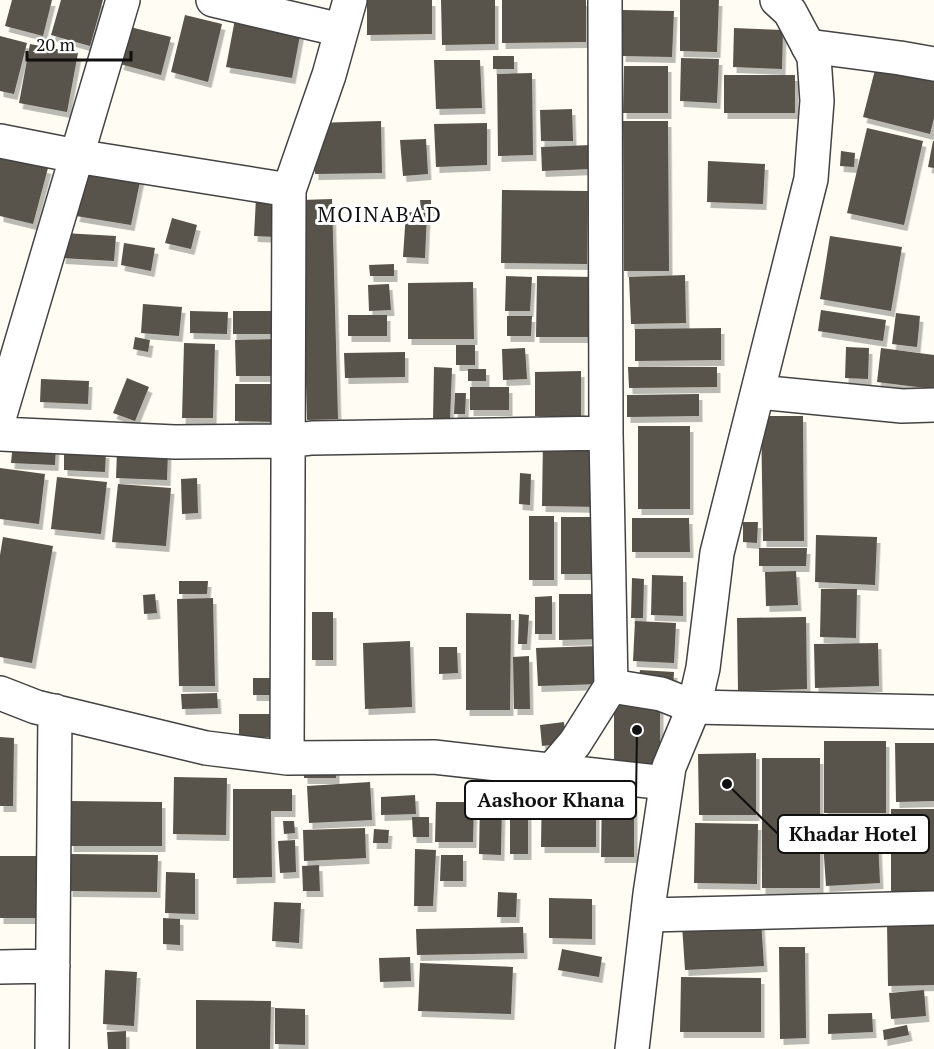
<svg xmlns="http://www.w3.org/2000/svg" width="934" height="1049" viewBox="0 0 934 1049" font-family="'PT Serif',serif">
<defs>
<filter id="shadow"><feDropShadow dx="3.5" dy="6" stdDeviation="0" flood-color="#0004"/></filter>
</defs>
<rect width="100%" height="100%" fill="#fffdf3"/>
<!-- building -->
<path fill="#59524b" filter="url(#shadow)" d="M12 0H52L43 36 5 26Z
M61 0H103L90 46 51 35Z
M367 0H432V34L367 35Z
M441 0H495V44L442 45Z
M502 0H586V42L502 43Z
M680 0H719L717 52 680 51Z
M623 10 674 11 672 57 622 56Z
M185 15 222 24 208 82 171 72Z
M235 19 301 30 292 78 226 67Z
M130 27 171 37 161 75 120 64Z
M734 28 783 30 782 69 733 67Z
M0 36 27 43 14 94 0 91Z
M30 44 78 53 67 112 19 103Z
M493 56H514V69H493Z
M681 58 719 59 717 103 680 101Z
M434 60H480L482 108 436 109Z
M877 62 934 76V118L930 134 863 117Z
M624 66H668V113H623Z
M532 73 533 155 498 156 497 74Z
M724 75H795V113H724Z
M572 109 573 141H541L540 110Z
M381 121 382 173 315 174 314 123Z
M623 121H668L669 271H624Z
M487 123V165L436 167 434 124Z
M867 128 923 141 904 225 847 213Z
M426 139 428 174 403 176 400 140Z
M933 141H934V168L928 167Z
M591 145V169L542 171 541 147Z
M841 151 855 153 854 167 840 166Z
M0 156 48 168 33 224 0 216Z
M88 161 142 172 131 225 76 216Z
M708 161 765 164 763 204 707 202Z
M502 190 588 191 587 264 501 263Z
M256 198 279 199 278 237 254 236Z
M332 199 338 419 307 420 301 200Z
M420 200H431V210H421Z
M406 212 427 213 425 258 403 257Z
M172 218 197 225 191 249 165 243Z
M64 233 116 236 114 261 62 258Z
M830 236 902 247 891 311 820 299Z
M124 243 155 248 151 271 121 265Z
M394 264V276H370L369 265Z
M685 275 686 323 631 324 629 277Z
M506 276 532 277 530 311H505Z
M537 276 595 277 594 337H536Z
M473 282 474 339H408V283Z
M389 284 391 310 369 311 368 285Z
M143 304 182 307 179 336 141 333Z
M821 310 886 320 883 341 818 331Z
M190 311 228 312 227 334 190 333Z
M233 311H280V334H233Z
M896 313 920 316 917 347 892 344Z
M348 315H387V336H348Z
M507 316H532L531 336H507Z
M721 328V360L635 361V329Z
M135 337 150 340 148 352 133 349Z
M278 339V376H236L235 340Z
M184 343 215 344 213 418H182Z
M456 345H475V365H456Z
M846 347 869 348 868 379 845 378Z
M525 348 527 379 503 380 502 349Z
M881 348 934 355V389L877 382Z
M405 352V377L345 378 344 353Z
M434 367 452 368 450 420H433Z
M628 367H717V387L629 388Z
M468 369H486V381H468Z
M581 371V416H535V372Z
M127 378 149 387 135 421 113 413Z
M41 379 89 381 88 404 40 402Z
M235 384H277L276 422 235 421Z
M470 387H509V410H470Z
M455 393H466L465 414H454Z
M699 394V416L627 417V395Z
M761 416H803L804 541H763Z
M638 426H690V509H638Z
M543 438 603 439 602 507 542 506Z
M13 442 56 445 55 465 11 463Z
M64 451 106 452 105 472 64 470Z
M117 451 168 452 167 480 116 478Z
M0 468 45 474 39 524 0 519Z
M520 473 531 474 530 505 519 504Z
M57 477 107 482 101 534 51 529Z
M197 478 198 513 182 514 181 479Z
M118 484 171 488 166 546 112 542Z
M529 516H554V580H529Z
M561 517H592L591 574H561Z
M632 518H689L690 552H632Z
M743 522H758L757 543 743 542Z
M816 535 877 537 875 585 815 582Z
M3 537 53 546 32 663 0 657V555Z
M759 548H807L806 566H759Z
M796 571 798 605 766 606 765 572Z
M652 575 683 576V616L651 615Z
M632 578 644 579 643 618H631Z
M179 581H208L207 594H179Z
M821 589H857L856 638 820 637Z
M155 594 157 613 144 614 143 595Z
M559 594H603V639L559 640Z
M552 596V634H535V597Z
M213 598 215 686H179L177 599Z
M312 612H333V660H312Z
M466 613 511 614 510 710H466Z
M519 614 529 615 527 644H518Z
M806 617 807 689 738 691 737 618Z
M635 621 676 623 674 663 633 661Z
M410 641 412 707 365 709 363 643Z
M878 643 879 686 815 688 814 644Z
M598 646 600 684 538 686 536 648Z
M439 647H457L458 673 439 674Z
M529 656 530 709H514L513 657Z
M640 670 674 672 673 690 638 688Z
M253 678H280V695H253Z
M217 693 218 708 182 709 181 694Z
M614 697H660V764L614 763Z
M239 714H282V737H239Z
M564 722 566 743 542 746 540 725Z
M0 737 14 738 13 806H0Z
M824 741H886V813H824Z
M895 743H934V801L896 802Z
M756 753V815H699L698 754Z
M762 758H820V888H762Z
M304 762H336V778H304Z
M174 777 227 778 226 835 173 834Z
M370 782 372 820 309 823 307 786Z
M542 782H596V847H541Z
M510 785H528V854H510Z
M233 789H292V811H271L272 877 233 878Z
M602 789 634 790V857H601Z
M415 795 416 814 381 815V797Z
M480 800H502L501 855 479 854Z
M70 801 162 802V846H70Z
M436 802H474L473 842H435Z
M891 809H934V891H891Z
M412 817H429V837H413Z
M283 821H294L295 833 284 834Z
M695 823 758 824 757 884 694 883Z
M365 828 366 858 304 861 303 830Z
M374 829 389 830 388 843H373Z
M878 839 880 883 826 886 823 842Z
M295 840 296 872 280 873 278 841Z
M415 849 436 850 433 906H414Z
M70 854 158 855 157 892 69 891Z
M441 855H463V881H440Z
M0 856H37V918H0Z
M319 865 320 891H303L302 866Z
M166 872 195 873V914L165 913Z
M498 892 517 893 516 917H497Z
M549 898 592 899V939L549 938Z
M274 902 301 903 299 943 272 941Z
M163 918 180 919V945L163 944Z
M761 920 764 966 685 970 682 925Z
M934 921V985L888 986 887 922Z
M523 927 524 953 417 955 416 929Z
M779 947H805L806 1038 780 1039Z
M562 949 602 957 599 977 558 970Z
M410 957 411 981 380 982 379 958Z
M420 963 513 967 511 1014 418 1011Z
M105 970 137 972 134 1026 103 1024Z
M681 977 761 978V1032H680Z
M924 990 926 1016 891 1019 889 993Z
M196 1000 271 1001 270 1049H196Z
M275 1008 305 1009V1045L275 1044Z
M872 1013 873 1032 828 1034V1014Z
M907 1025 909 1035 884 1040 883 1030Z
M126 1031V1049H108L107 1032Z"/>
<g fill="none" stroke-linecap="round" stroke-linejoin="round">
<!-- minor casing -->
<g stroke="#434343" stroke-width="36">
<path id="minor" d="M213 0 341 30
M808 46 900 58 934 64
M0 141 76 156 289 190
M758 392 902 406 934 405
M0 415 123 0
M0 434 175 442 288 441 312 438 606 433
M611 686 661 694 694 707 934 712
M0 693 36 707 206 748 287 758 434 757 666 783
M287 758 289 190 329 75 350 0
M553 769 575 743 611 686 606 433 605 0
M648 915 934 908
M0 967 53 966
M52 1049 55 711"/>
</g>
<!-- tertiary casing -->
<g stroke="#434343" stroke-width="36">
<path id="tertiary" d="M632 1049 650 894 669 767 694 707 703 668 717 553 811 179 817 101 814 57 790 12 777 0"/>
</g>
<!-- minor -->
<use href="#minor" stroke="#fff" stroke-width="33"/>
<!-- tertiary -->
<use href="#tertiary" stroke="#fff" stroke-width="33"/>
</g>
<g text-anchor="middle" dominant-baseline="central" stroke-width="6" stroke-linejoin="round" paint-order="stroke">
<!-- quarter labels -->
<g font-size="21" letter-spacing="1.5" fill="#101010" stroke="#fff">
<text x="380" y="214">MOINABAD</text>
</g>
</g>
<!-- callouts -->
<path fill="none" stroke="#101010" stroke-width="2" d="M637 730L636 800M727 784L778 834"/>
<g fill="#101010" stroke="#fff" stroke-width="2">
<circle cx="637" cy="730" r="6"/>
<circle cx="727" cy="784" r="6"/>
</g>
<g fill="#fff" stroke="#101010" stroke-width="2">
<rect x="465" y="781" width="171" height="38" rx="6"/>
<rect x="778" y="815" width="151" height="38" rx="6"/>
</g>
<g font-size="20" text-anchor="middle" font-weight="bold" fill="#101010">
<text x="551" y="807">Aashoor Khana</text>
<text x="853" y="841">Khadar Hotel</text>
</g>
<!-- scale -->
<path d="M27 51v9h104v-9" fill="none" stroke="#101010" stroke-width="3"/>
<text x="36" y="51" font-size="18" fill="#101010" stroke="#ffffff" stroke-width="4.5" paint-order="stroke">20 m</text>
</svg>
